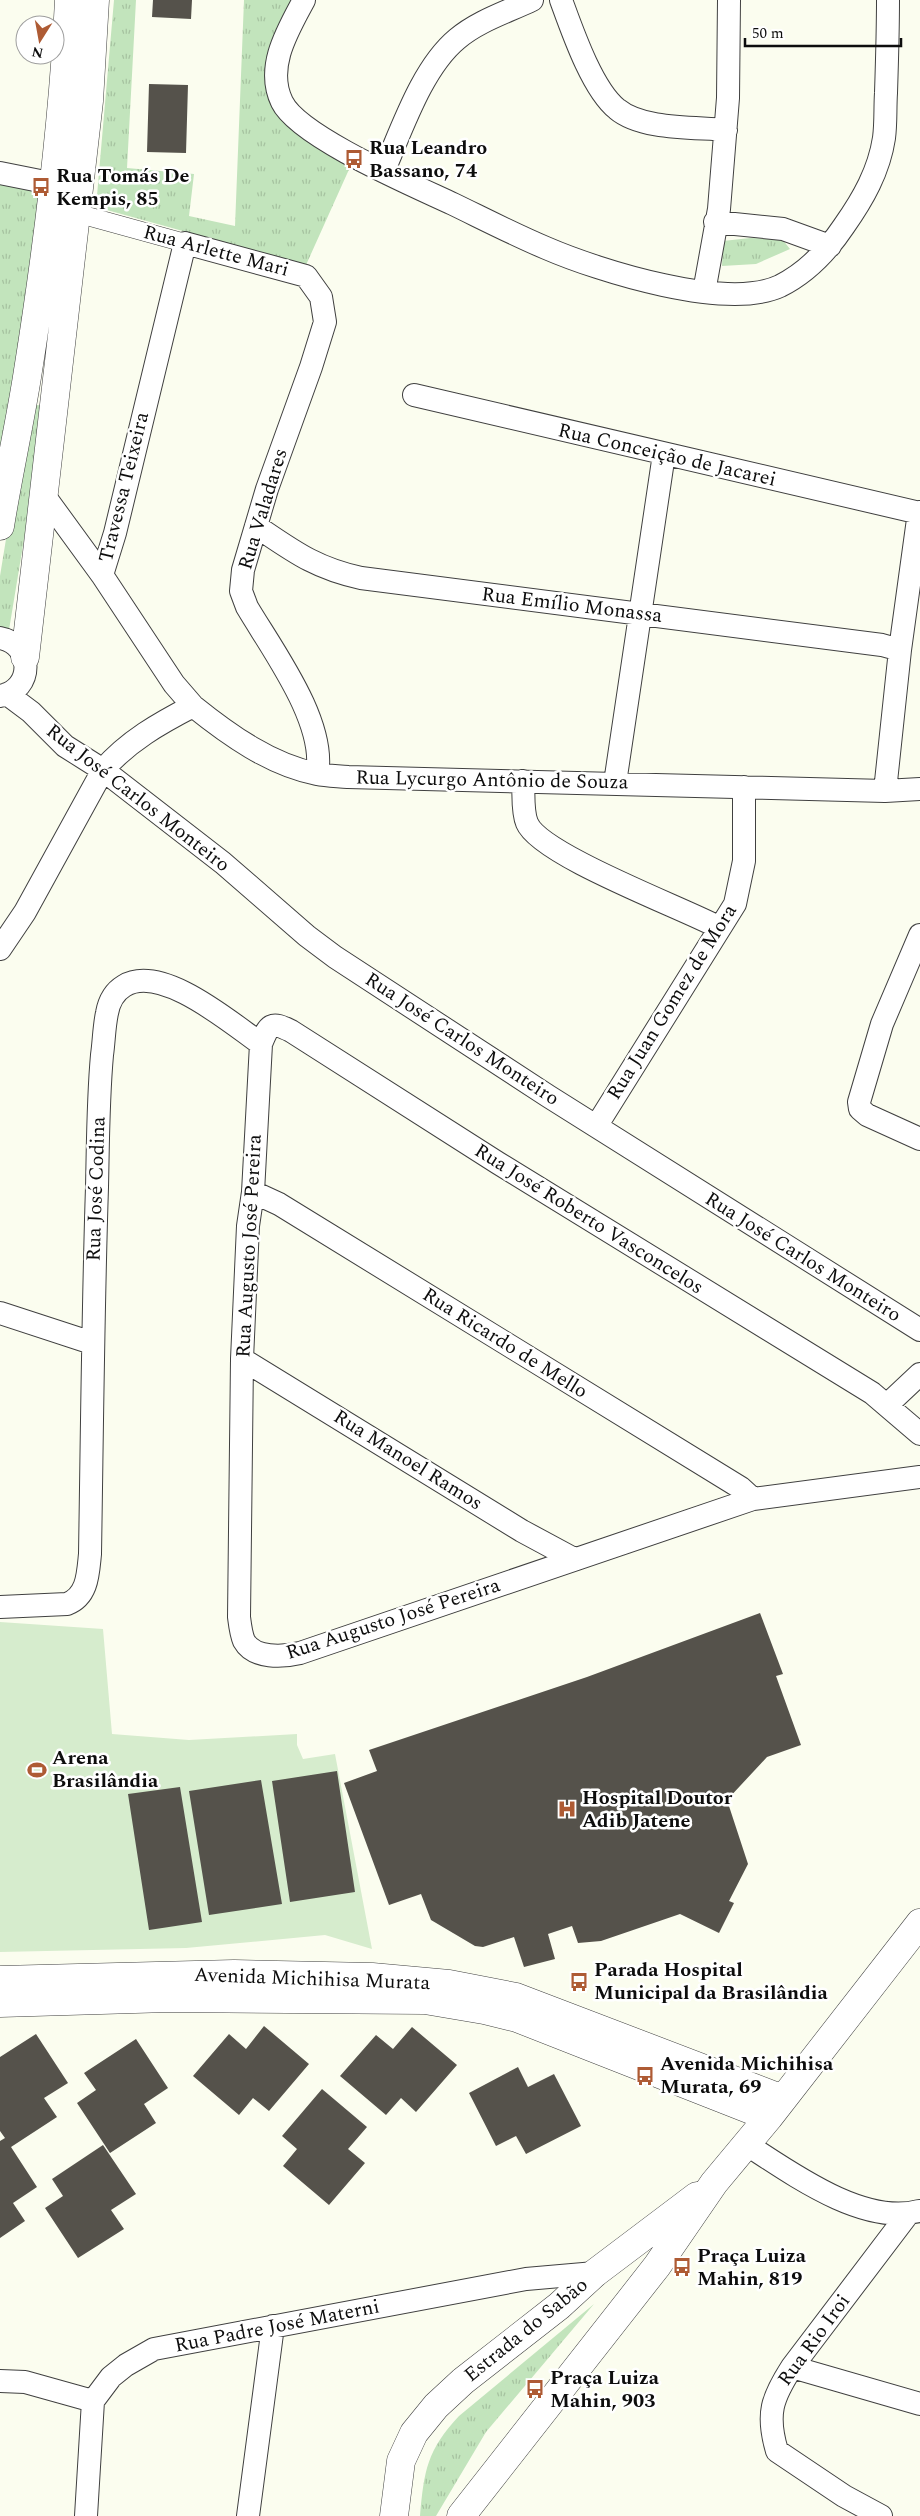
<svg xmlns="http://www.w3.org/2000/svg" width="920" height="2516" viewBox="0 0 920 2516" font-family="Spectral,serif">
<defs>
<pattern id="park-tufts" width="24" height="20" patternUnits="userSpaceOnUse" patternTransform="scale(1.25)"><rect width="24" height="20" fill="#c2e4bc"/><path d="M3 7l-1-3M5 7V3M7 7l1-3M15 17l-1-3M17 17v-4M19 17l1-3" fill="none" stroke="#a6c2a0"/></pattern>
</defs>
<rect width="100%" height="100%" fill="#fbfdef"/>
<!-- park -->
<path fill="url(#park-tufts)" d="M114 0H136L127 168 194 174 189 216 235 226 244 0H295L283 117 317 148 351 165 306 265 96 207Z
M0 176 49 183 0 450Z
M750 238 782 239 790 249 756 264 722 266 723 241Z
M28 404 46 406 9 630 0 628V576Z
M594 2304 486 2432 436 2516H420C424 2471 427 2450 459 2416Z"/>
<!-- pitch -->
<path fill="#d6eccd" d="M0 1622 103 1629 112 1734 189 1740 297 1734V1745L303 1759 335 1754 372 1949 325 1935 186 1948 0 1952Z"/>
<!-- building -->
<path fill="#55524b" d="M153 0H192L191 19 152 17Z
M149 84 188 85 186 153 147 152Z
M760 1613 783 1674 776 1676 801 1745 767 1757 727 1800 748 1864 729 1901 734 1903 719 1933 680 1914 601 1941 578 1943 572 1926 548 1934 555 1959 524 1967 514 1937 483 1947 475 1946 431 1920 421 1894 389 1905 344 1783 377 1771 369 1750 587 1677Z
M337 1771 355 1892 290 1902 272 1781Z
M261 1780 282 1904 209 1915 189 1791Z
M180 1787 202 1922 149 1930 128 1794Z
M264 2026 309 2064 269 2111 253 2098 239 2115 193 2076 229 2034 246 2049Z
M412 2027 457 2065 416 2112 401 2098 386 2115 340 2076 376 2035 393 2049Z
M36 2034 68 2083 44 2098 57 2117 11 2147 37 2187 13 2203 25 2221 0 2238V2141L5 2138 0 2131V2057Z
M136 2039 168 2088 144 2104 156 2123 110 2153 77 2103 96 2090 84 2073Z
M518 2067 528 2087 554 2074 581 2126 526 2154 516 2136 496 2146 469 2093Z
M322 2089 367 2127 348 2149 365 2163 329 2205 283 2166 297 2149 282 2136Z
M103 2145 136 2194 111 2210 124 2229 78 2258 45 2208 63 2196 52 2179Z"/>
<g fill="none" stroke-linecap="round" stroke-linejoin="round">
<!-- pedestrian casing -->
<g stroke="#404040" stroke-width="19">
<path id="pedestrian" d="M76 213 185 243"/>
</g>
<!-- minor casing -->
<g stroke="#404040" stroke-width="24">
<path id="minor" d="M304 0C288 30 265 67 282 102 299 137 415 186 453 204 484 219 515 235 546 248 599 271 727 311 780 286 806 273 828 250 844 226 863 199 879 171 884 138 886 123 885 108 886 93 887 62 888 31 888 0
M561 0C572 30 592 89 617 109 642 130 694 127 726 130
M384 170C402 129 422 68 457 39 478 21 507 12 532 0
M0 173 70 187
M715 222 783 229 830 246
M704 292 719 209 728 98 729 0
M414 395 920 513
M43 494 102 575
M256 526C293 551 315 568 361 578L882 645 900 650
M0 638C34 644 34 690 0 696
M7 694 31 712 65 746 103 770 223 863 307 936 335 957 548 1096 920 1330
M193 706 174 684 102 575 115 533 185 243 306 276 321 297 325 322 311 367 267 489 243 570 241 591 247 607C273 651 327 723 317 774
M523 781C524 794 522 811 527 823 540 855 683 908 720 928
M615 783 664 454
M885 791 900 650 919 512
M920 935 882 1024 859 1102 860 1109 867 1115 920 1139
M0 949 25 912 103 770C128 741 160 723 193 706 229 735 271 765 317 774 327 776 338 776 348 777L885 791 920 789
M597 1125 735 904 744 861V787
M253 1192 279 1204 741 1488 753 1499
M0 1313 92 1343
M242 1359 522 1531 574 1559
M887 1405 920 1374
M920 1434 872 1393 498 1163 291 1031C271 1021 269 1024 261 1044L253 1192 248 1226 242 1359 239 1617C240 1625 241 1634 244 1641 254 1659 283 1657 300 1653L753 1499 920 1477
M0 1607 67 1604C88 1596 88 1573 90 1554 92 1432 93 1309 97 1187 98 1143 98 1099 102 1055 104 1041 104 1027 107 1013 109 1002 114 992 124 986 161 963 231 1023 261 1044
M746 2144C791 2173 863 2226 919 2211
M792 2367 920 2404
M0 2381 25 2382 93 2401
M86 2516 93 2401 111 2377 126 2365 154 2349 526 2279 595 2273
M248 2516 273 2326
M881 2516 844 2496 777 2451C766 2414 772 2398 792 2367L908 2214"/>
</g>
<!-- tertiary casing -->
<g stroke="#404040" stroke-width="29">
<path id="tertiary" d="M0 526C8 476 19 427 27 377 47 252 63 126 69 0
M25 657 89 101 95 0
M0 1980 234 1974 372 1977 449 1984 516 1997 783 2099
M0 2003 168 1998 425 2000 484 2010 517 2018 769 2117
M394 2516 401 2461 414 2433 436 2406 463 2381 559 2306 595 2273 697 2196
M461 2516 657 2266 714 2183 769 2117 920 1923"/>
</g>
<!-- pedestrian -->
<use href="#pedestrian" stroke="#fff" stroke-width="18"/>
<!-- minor -->
<use href="#minor" stroke="#fff" stroke-width="22"/>
<!-- tertiary -->
<use href="#tertiary" stroke="#fff" stroke-width="28"/>
</g>
<!-- icons -->
<defs>
<g id="bus-bare" transform="scale(1.5)"><path d="M-5-6H5V4H4V6H2V4H-2V6H-4V4H-5ZM-3.5-4V0h7V-4ZM-3.5 1.2v1.5H-2V1.2ZM2 1.2v1.5H3.5V1.2Z" fill="#ae5b34" stroke="#fff" stroke-width="2.5" paint-order="stroke"/></g>
<g id="stadium-bare" transform="scale(1.5)"><path d="M0-5a6.5 5 0 1 0 0 10a6.5 5 0 1 0 0-10ZM-3.5-1.8h7v3.6h-7Z" fill="#ae5b34" stroke="#fff" stroke-width="2.5" paint-order="stroke"/></g>
<g id="hospital-bare" transform="scale(1.5)"><path d="M-5-5h3v3.5h4V-5h3V5h-3V1.5h-4V5h-3Z" fill="#ae5b34" stroke="#fff" stroke-width="2.5" paint-order="stroke"/></g>
</defs>
<g fill-rule="evenodd">
<use href="#bus-bare" x="354" y="159"/>
<use href="#bus-bare" x="41" y="187"/>
<use href="#stadium-bare" x="37" y="1770"/>
<use href="#hospital-bare" x="567" y="1809"/>
<use href="#bus-bare" x="579" y="1982"/>
<use href="#bus-bare" x="645" y="2076"/>
<use href="#bus-bare" x="682" y="2267"/>
<use href="#bus-bare" x="535" y="2389"/>
</g>
<g text-anchor="middle" dominant-baseline="central" stroke-width="5" stroke-linejoin="round" paint-order="stroke">
<!-- poi labels -->
<g font-size="20" font-weight="bold" fill="#0d0d0d" stroke="#fff" text-anchor="start">
<text x="369" y="148">Rua Leandro<tspan x="369" dy="23">Bassano, 74</tspan></text>
<text x="56" y="176">Rua Tomás De<tspan x="56" dy="23">Kempis, 85</tspan></text>
<text x="52" y="1758">Arena<tspan x="52" dy="23">Brasilândia</tspan></text>
<text x="582" y="1798">Hospital Doutor<tspan x="582" dy="23">Adib Jatene</tspan></text>
<text x="594" y="1970">Parada Hospital<tspan x="594" dy="23">Municipal da Brasilândia</tspan></text>
<text x="660" y="2064">Avenida Michihisa<tspan x="660" dy="23">Murata, 69</tspan></text>
<text x="697" y="2256">Praça Luiza<tspan x="697" dy="23">Mahin, 819</tspan></text>
<text x="550" y="2378">Praça Luiza<tspan x="550" dy="23">Mahin, 903</tspan></text>
</g>
<!-- street labels -->
<g font-size="20" fill="#0d0d0d" stroke="#fff">
<text transform="translate(216 251) rotate(15)">Rua Arlette Mari</text>
<text transform="translate(667 455) rotate(13)">Rua Conceição de Jacarei</text>
<text transform="translate(124 487) rotate(-76)">Travessa Teixeira</text>
<text transform="translate(263 509) rotate(-73)">Rua Valadares</text>
<text transform="translate(572 605) rotate(7)">Rua Emílio Monassa</text>
<text transform="translate(492 780) rotate(1)">Rua Lycurgo Antônio de Souza</text>
<text transform="translate(138 798) rotate(38)">Rua José Carlos Monteiro</text>
<text transform="translate(672 1002) rotate(-58)">Rua Juan Gomez de Mora</text>
<text transform="translate(462 1039) rotate(33)">Rua José Carlos Monteiro</text>
<text transform="translate(96 1189) rotate(-88)">Rua José Codina</text>
<text transform="translate(589 1219) rotate(32)">Rua José Roberto Vasconcelos</text>
<text transform="translate(249 1246) rotate(-87)">Rua Augusto José Pereira</text>
<text transform="translate(803 1257) rotate(32)">Rua José Carlos Monteiro</text>
<text transform="translate(505 1343) rotate(32)">Rua Ricardo de Mello</text>
<text transform="translate(408 1460) rotate(32)">Rua Manoel Ramos</text>
<text transform="translate(393 1619) rotate(-18)">Rua Augusto José Pereira</text>
<text transform="translate(312 1979) rotate(2)">Avenida Michihisa Murata</text>
<text transform="translate(277 2326) rotate(-11)">Rua Padre José Materni</text>
<text transform="translate(526 2330) rotate(-39)">Estrada do Sabão</text>
<text transform="translate(814 2340) rotate(-54)">Rua Rio Iroi</text>
</g>
</g>
<!-- north arrow -->
<g transform="translate(40 40) rotate(191)"><circle r="24" fill="#ffffff" stroke="#9e9e9e"/>
<path d="M0-4L9 19L0 12L-9 19Z" fill="#ae5b34"/>
<text y="-8" font-size="14" font-weight="bold" text-anchor="middle" fill="#0d0d0d">N</text>
</g>
<!-- scale -->
<path d="M745 38v8h156v-8" fill="none" stroke="#0d0d0d" stroke-width="2.5"/>
<text x="752" y="38" font-size="15" fill="#0d0d0d" stroke="#ffffff" stroke-width="4" paint-order="stroke">50 m</text>
</svg>
